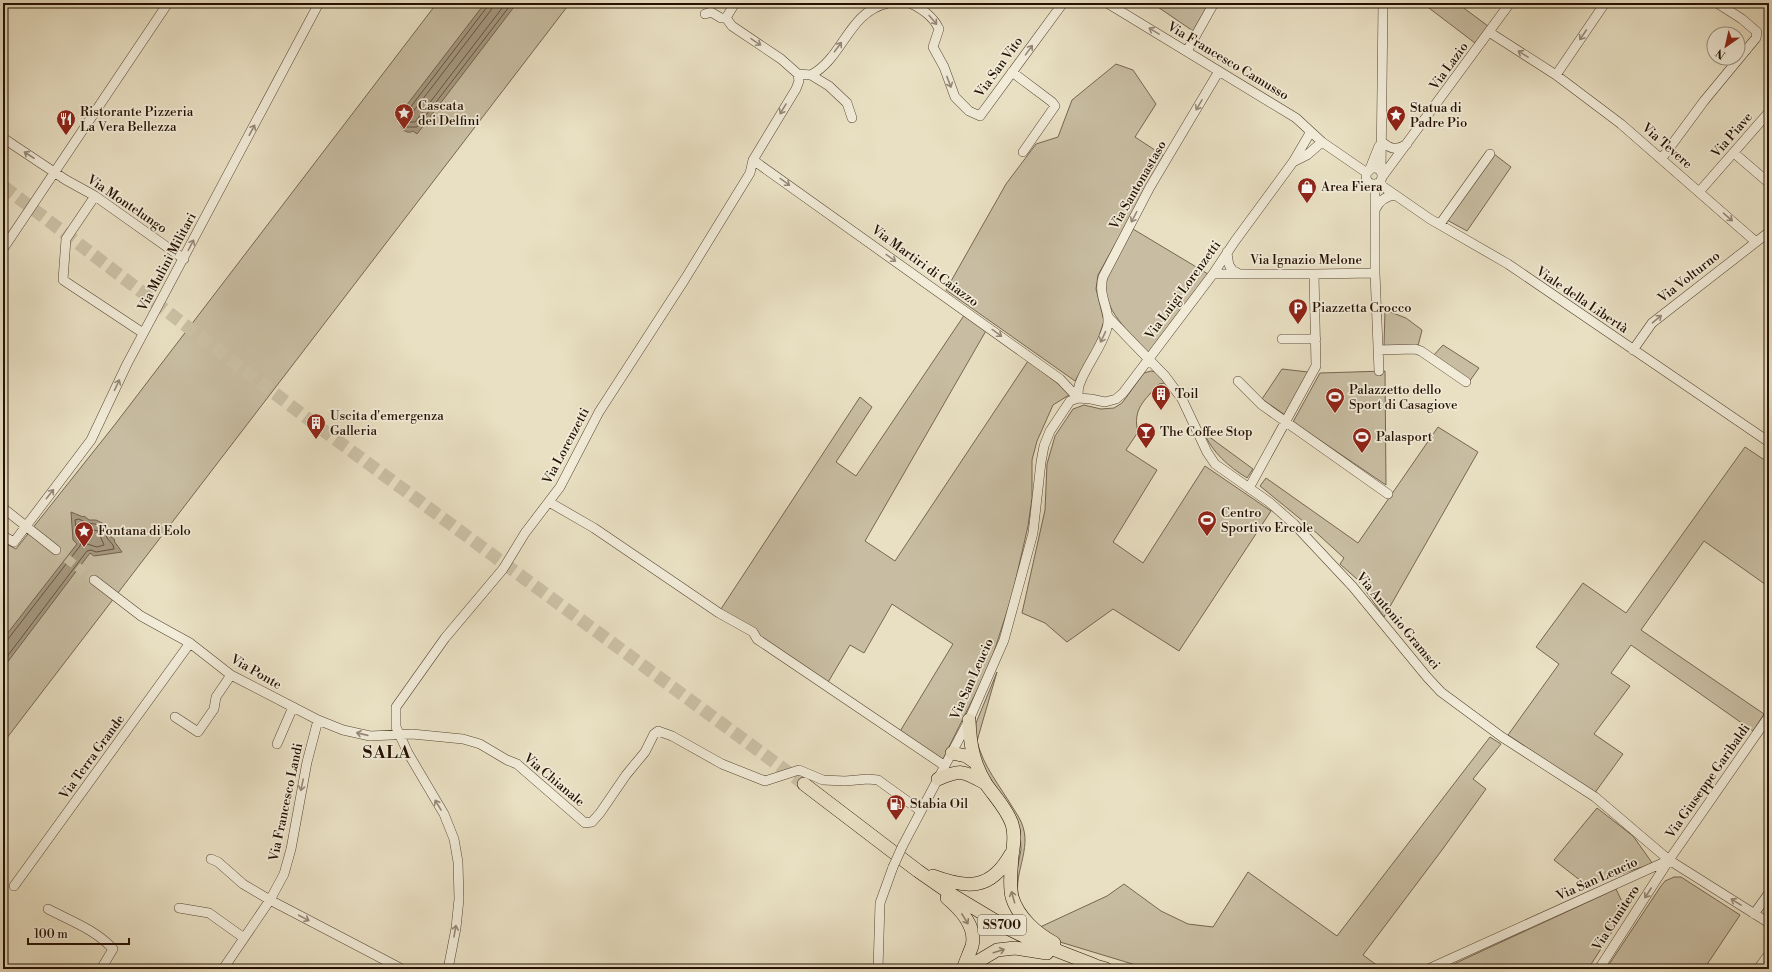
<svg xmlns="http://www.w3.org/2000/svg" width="1772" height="972" viewBox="0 0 1772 972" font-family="'Libre Bodoni',serif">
<rect width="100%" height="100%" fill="#e9e0c3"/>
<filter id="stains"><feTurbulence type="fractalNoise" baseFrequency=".005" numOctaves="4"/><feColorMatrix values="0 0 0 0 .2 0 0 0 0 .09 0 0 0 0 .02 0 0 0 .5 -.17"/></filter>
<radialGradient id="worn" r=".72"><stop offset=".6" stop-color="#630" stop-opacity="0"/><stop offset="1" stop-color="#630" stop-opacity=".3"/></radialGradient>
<!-- green -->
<path fill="#c8bda2" stroke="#766652" d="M437 3H570L3 743V542L16 549 113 427Z
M1152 3H1209L1193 31Z
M1427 3H1457L1488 26 1475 43 1425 5Z
M1116 64 1133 70 1156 104 1135 137 1164 156 1098 275 1096 289 1104 321 1096 345 1075 381 946 290 1006 184 1036 144 1058 137 1072 100Z
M1494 154 1511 167 1467 231 1447 220Z
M1133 229 1208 274 1149 354C1131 333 1100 309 1106 279Z
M1385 310 1406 318 1422 330 1418 346H1384Z
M965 314 987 329 865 541 895 561 1028 361 1061 386 1069 395 1053 405 1037 441 1032 460V498L1028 526 1012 596 990 664 942 761 899 733 953 644 892 604 864 653 850 645 827 684 719 612 860 397 872 407 836 462 856 476Z
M1443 345 1479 368 1469 382 1433 356Z
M1282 369 1308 372 1285 415 1262 399Z
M1151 371 1156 372 1165 383 1159 384C1145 400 1132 409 1138 432L1126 450 1157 470 1113 542 1143 563 1205 466 1271 511 1179 651 1113 609 1067 642 1045 623 1022 613 1045 510 1047 464 1055 436 1073 409 1084 405 1101 409 1114 408 1122 403 1144 373Z
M1385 371 1386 485 1293 422 1320 373Z
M1438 427 1478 452 1384 617 1358 580 1340 564 1344 558 1309 526 1260 486 1266 478 1358 543Z
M1204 433 1253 469 1247 478C1228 466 1213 453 1204 433Z
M1745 447 1769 463V587L1704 541 1641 630 1764 714 1753 731 1631 645 1611 673 1630 686 1594 734 1623 754 1594 794 1567 774 1508 735 1559 664 1536 647 1583 583 1626 613Z
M997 672 977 741C983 766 1000 786 1013 808 1017 814 1021 820 1023 827 1032 854 1007 882 1023 908 1026 915 1033 921 1038 928L1107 896 1124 884 1161 911 1188 924 1213 927 1248 872 1337 936 1490 737 1501 744 1473 779 1486 789 1442 850 1363 955 1382 969H1149L1060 942 1044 932 1019 906 1015 880 1021 850 1020 829 1014 814 977 758 974 743 976 723Z
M1597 808 1633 836 1653 864C1631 870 1610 877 1590 888L1554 860Z
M1674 877H1681L1740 915 1704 969H1606L1661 886 1665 881Z
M1616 889 1626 910 1588 969H1443Z"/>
<!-- water -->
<path fill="#a69981" stroke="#72624e" d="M485 3H517L417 134 413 131C408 134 403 131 401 126V122L396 119Z
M71 512 83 517 84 516 89 520H96L104 524 108 529 110 536 115 540 114 541 122 552 94 556 90 553 3 668V639L77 544 73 540Z"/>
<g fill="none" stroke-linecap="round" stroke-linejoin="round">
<!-- shore -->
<path stroke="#655441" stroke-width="1" d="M488 3 487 7 403 117 404 125 407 127H417L512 3
M493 3 491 10 409 117 410 122H415L506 3
M83 527 98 531 104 545 97 547 87 544 82 535 81 529Z
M3 641 8 639 80 546 81 542 77 537 75 520 79 519 87 523 95 524 101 526 105 531 107 538 113 545 114 549 96 552 91 550 87 551 3 662"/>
<!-- minor-tunnel -->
<path stroke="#cbc1a6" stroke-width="9" stroke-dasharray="9 4.5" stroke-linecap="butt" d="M56 550 94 580"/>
<!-- highway-tunnel -->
<path stroke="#cbc1a6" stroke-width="13" stroke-dasharray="13 6" stroke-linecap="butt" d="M3 186 320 428 804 784"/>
<!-- minor casing -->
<g stroke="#554432" stroke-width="10">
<path id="minor" d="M910 3C922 9 933 16 939 29L933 47 944 67 955 97 969 111 980 116 1063 3
M1107 3 1296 118 1322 142 1367 173
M705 14 711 12 721 18H726
M726 18 732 26 781 59 798 74 811 75 829 86 847 103 852 118
M726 18 735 3
M1489 32 1556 75 1621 124 1756 242
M1187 51 1214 3
M1012 72 1052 102 1055 106 1023 152
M811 75C844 57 848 12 888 3
M1556 75 1605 3
M3 138 66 180 95 196 184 259
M1381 141C1390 149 1396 151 1407 144
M1734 153 1769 183
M1662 158 1704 101 1756 38 1757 32 1742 19 1717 3
M753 160 1060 379 1078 398
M1293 162 1307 155 1322 142
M1366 176a8 8 0 1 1 16 0a8 8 0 1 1-16 0Z
M1369 171 1379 146
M1381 171 1383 3
M1382 177 1510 3
M1378 183 1430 219 1508 264 1769 442
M1375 184V273L1379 371
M1699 192 1769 112
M95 196 66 239 63 280 143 333
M1375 210C1379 201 1385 196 1395 195
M1440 224 1490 154
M3 249 168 3
M1227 252C1228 261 1228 270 1238 273
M1213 274H1314L1375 273
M1108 317 1165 376 1182 399 1207 452 1215 464 1269 502 1294 524 1353 587 1427 677 1441 692 1502 737 1595 797 1669 860 1769 923
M1282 339H1316
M1378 350 1415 349 1421 351 1466 382
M1633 350 1652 323 1769 232
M1238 381 1262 405 1388 494
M1078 398C1078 393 1078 387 1080 383 1087 364 1102 347 1107 328 1112 311 1097 297 1103 277L1150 187 1219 71
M1249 488 1316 366 1314 274
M549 502 594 528 719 613 753 632 757 639 945 766
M3 508 56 550
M3 536 14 542 91 440 127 364 319 3
M94 580 141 616 190 643 231 675 318 720 343 730 370 736 412 734 463 739 480 744 507 760 517 764 585 823 592 822 600 813 626 775 645 752 654 734 658 731 672 736 722 764 765 781 799 770 823 780 845 781 868 779 878 780 921 811
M175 717 198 732 214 709 216 697 231 675
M277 744 293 707
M902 847 969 720 1004 640 1033 533 1041 462 1044 446 1050 431 1070 401 1078 398 1091 399 1105 402 1116 399 1123 393 1213 274 1235 241 1293 162 1310 133
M211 859 218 862 243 884 270 900 402 969
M14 886 190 643
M179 908 209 913 244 938
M48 909C71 921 96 930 113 949L101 969
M1754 914 1769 893
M223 969 270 900 284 874 291 849 307 762 318 720
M448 969 456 928 459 899 458 862 454 839 444 814 408 753 396 727V707L445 638 503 569 525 533 560 487 599 412 685 279 750 173 753 160 796 89 799 81 798 74
M878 969 880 903 893 867
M1428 969 1669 860
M1599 969 1669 860 1769 716
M1758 969 1769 954"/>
</g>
<!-- highway casing -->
<g stroke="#241001" stroke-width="14">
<path id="highway" d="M969 720C970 744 973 763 986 784 995 797 1007 809 1012 824 1016 836 1013 846 1012 857 1011 870 1009 884 1012 897 1018 917 1036 933 1054 943
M952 753 966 756 975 762
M938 779C962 769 963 771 985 783
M804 784 918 871 954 896 1009 929 1040 944 1094 965
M933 876C968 889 991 890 1011 854
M947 898C960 909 977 927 972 946 969 954 966 961 963 969
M1085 963 1106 969
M965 969 997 950 1015 948 1047 953"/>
</g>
<!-- minor -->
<use href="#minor" stroke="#f1ebd8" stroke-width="9"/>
<!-- highway -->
<use href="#highway" stroke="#e9e0c3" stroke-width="13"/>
<!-- minor-bridge casing -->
<g stroke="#554432" stroke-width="10" stroke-linecap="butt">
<path id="minor-bridge" d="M893 867 902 847"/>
</g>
<!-- minor-bridge -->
<use href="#minor-bridge" stroke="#f1ebd8" stroke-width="9"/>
</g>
<!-- one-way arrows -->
<defs><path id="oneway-shaft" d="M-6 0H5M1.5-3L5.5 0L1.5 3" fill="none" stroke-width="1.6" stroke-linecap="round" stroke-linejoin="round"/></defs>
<g stroke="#958877">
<use href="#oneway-shaft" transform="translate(933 20) rotate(50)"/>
<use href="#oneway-shaft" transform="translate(1154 31) rotate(-149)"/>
<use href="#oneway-shaft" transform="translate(1583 35) rotate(124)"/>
<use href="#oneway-shaft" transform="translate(756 42) rotate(34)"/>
<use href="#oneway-shaft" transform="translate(838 47) rotate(-53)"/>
<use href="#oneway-shaft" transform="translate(1029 50) rotate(-54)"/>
<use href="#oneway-shaft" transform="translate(1523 54) rotate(-148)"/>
<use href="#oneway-shaft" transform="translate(949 82) rotate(69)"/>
<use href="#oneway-shaft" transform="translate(1199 105) rotate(120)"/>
<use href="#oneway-shaft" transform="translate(783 109) rotate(121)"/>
<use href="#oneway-shaft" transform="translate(252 130) rotate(-62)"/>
<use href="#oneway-shaft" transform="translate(29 155) rotate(-147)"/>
<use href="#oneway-shaft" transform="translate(785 182) rotate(36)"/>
<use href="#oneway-shaft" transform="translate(1134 217) rotate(118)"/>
<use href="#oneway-shaft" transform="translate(1728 217) rotate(41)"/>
<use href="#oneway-shaft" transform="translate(191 245) rotate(-62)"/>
<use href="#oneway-shaft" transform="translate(891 258) rotate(36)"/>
<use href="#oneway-shaft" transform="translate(1657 319) rotate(-40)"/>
<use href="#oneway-shaft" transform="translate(997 333) rotate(36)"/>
<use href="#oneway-shaft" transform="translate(1103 337) rotate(115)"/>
<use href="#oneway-shaft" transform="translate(117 385) rotate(-65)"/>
<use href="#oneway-shaft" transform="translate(50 494) rotate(-52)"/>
<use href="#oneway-shaft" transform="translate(362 734) rotate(-167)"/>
<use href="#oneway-shaft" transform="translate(302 785) rotate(102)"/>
<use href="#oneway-shaft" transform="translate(438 805) rotate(-121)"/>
<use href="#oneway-shaft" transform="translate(1648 893) rotate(123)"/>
<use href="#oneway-shaft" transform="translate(1736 902) rotate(-148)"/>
<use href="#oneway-shaft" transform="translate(304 918) rotate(28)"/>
<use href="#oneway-shaft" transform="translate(455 931) rotate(-80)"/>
</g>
<g stroke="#90826c">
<use href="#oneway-shaft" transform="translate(1013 897) rotate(-106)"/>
<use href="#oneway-shaft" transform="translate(965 919) rotate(58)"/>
<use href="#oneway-shaft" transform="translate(999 951) rotate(-17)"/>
</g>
<!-- icons -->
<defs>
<g id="sight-pin" transform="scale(1)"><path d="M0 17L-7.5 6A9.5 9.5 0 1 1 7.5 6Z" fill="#8f2418" stroke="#f1ebd8"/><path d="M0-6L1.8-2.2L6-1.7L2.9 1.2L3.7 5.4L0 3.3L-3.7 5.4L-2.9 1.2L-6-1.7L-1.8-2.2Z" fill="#fff"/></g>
<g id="restaurant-pin" transform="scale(1)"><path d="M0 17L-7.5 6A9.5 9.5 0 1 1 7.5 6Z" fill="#8f2418" stroke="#f1ebd8"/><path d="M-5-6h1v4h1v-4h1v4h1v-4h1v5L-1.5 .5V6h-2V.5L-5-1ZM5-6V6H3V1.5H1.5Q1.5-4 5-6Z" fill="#fff"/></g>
<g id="shop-pin" transform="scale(1)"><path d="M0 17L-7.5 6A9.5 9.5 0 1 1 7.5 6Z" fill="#8f2418" stroke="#f1ebd8"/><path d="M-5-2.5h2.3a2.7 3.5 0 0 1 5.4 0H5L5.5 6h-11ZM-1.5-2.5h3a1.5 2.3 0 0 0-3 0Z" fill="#fff"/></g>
<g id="parking-pin" transform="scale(1)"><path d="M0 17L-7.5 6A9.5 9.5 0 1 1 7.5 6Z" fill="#8f2418" stroke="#f1ebd8"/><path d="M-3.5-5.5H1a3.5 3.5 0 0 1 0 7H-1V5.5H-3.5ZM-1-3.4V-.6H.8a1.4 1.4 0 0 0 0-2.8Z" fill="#fff"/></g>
<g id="building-pin" transform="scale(1)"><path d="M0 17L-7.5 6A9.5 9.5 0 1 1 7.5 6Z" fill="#8f2418" stroke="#f1ebd8"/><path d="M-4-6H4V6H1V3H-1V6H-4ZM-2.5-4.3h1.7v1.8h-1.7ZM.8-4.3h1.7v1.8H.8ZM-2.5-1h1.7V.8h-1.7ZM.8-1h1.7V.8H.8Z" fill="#fff"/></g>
<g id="stadium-pin" transform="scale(1)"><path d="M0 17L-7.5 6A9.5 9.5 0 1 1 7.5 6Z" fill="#8f2418" stroke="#f1ebd8"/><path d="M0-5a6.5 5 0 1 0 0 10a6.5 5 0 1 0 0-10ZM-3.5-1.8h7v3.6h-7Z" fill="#fff"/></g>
<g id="bar-pin" transform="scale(1)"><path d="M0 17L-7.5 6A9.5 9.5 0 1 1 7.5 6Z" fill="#8f2418" stroke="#f1ebd8"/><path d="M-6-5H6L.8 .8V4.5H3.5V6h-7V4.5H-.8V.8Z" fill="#fff"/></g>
<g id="fuel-pin" transform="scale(1)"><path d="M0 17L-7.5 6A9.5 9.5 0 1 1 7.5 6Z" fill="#8f2418" stroke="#f1ebd8"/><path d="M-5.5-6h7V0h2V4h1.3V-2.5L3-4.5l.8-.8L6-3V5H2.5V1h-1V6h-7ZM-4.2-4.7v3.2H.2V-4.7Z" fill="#fff"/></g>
</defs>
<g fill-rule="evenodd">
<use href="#sight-pin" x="404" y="113"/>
<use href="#sight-pin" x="1396" y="115"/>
<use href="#restaurant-pin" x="66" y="119"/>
<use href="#shop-pin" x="1307" y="187"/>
<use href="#parking-pin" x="1298" y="308"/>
<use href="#building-pin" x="1161" y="394"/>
<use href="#stadium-pin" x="1335" y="397"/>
<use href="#building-pin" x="316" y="423"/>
<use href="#bar-pin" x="1146" y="432"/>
<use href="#stadium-pin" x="1362" y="437"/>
<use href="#stadium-pin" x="1207" y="520"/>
<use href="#sight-pin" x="84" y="531"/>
<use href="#fuel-pin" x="896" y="804"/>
</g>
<g text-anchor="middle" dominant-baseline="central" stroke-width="3.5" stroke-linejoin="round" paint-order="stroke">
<!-- shield labels -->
<rect fill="#f1ebd8" stroke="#625242" stroke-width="1" x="978" y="915" width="48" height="20" rx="3"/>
<g font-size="12" font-weight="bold" fill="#241001">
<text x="1002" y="925">SS700</text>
</g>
<!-- street labels -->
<g font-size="13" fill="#241001" stroke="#f1ebd8">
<text transform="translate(1228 61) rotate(31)">Via Francesco Camusso</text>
<text transform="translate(1449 66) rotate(-54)">Via Lazio</text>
<text transform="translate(999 67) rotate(-54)">Via San Vito</text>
<text transform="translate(1732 135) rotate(-49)">Via Piave</text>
<text transform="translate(1667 146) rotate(41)">Via Tevere</text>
<text transform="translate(1138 185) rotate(-60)">Via Santonastaso</text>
<text transform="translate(127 204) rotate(34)">Via Montelungo</text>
<text x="1306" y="260">Via Ignazio Melone</text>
<text transform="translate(167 262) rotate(-62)">Via Mulini Militari</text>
<text transform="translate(925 266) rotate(36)">Via Martiri di Caiazzo</text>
<text transform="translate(1689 277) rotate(-38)">Via Volturno</text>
<text transform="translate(1183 290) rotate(-54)">Via Luigi Lorenzetti</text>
<text transform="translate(1582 300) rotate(34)">Viale della Libertà</text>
<text transform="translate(566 446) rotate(-62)">Via Lorenzetti</text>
<text transform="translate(1398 621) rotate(50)">Via Antonio Gramsci</text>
<text transform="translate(256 672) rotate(30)">Via Ponte</text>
<text transform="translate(972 679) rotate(-66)">Via San Leucio</text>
<text transform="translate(92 757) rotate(-54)">Via Terra Grande</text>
<text transform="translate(554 780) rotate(40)">Via Chianale</text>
<text transform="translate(1708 781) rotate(-55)">Via Giuseppe Garibaldi</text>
<text transform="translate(286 802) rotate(-78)">Via Francesco Landi</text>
<text transform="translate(1597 879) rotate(-24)">Via San Leucio</text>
<text transform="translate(1616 918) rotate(-57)">Via Cimitero</text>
</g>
<!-- poi labels -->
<g font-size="13" fill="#241001" stroke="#f1ebd8" text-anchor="start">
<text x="418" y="106">Cascata<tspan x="418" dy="15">dei Delfini</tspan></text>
<text x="1410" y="108">Statua di<tspan x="1410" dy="15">Padre Pio</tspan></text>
<text x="80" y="112">Ristorante Pizzeria<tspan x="80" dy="15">La Vera Bellezza</tspan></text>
<text x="1321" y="187">Area Fiera</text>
<text x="1312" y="308">Piazzetta Crocco</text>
<text x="1349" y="390">Palazzetto dello<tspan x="1349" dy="15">Sport di Casagiove</tspan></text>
<text x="1175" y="394">Toil</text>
<text x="330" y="416">Uscita d'emergenza<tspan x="330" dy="15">Galleria</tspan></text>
<text x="1160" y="432">The Coffee Stop</text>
<text x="1376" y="437">Palasport</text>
<text x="1221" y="513">Centro<tspan x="1221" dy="15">Sportivo Ercole</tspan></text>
<text x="98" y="531">Fontana di Eolo</text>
<text x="910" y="804">Stabia Oil</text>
</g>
<!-- district labels -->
<g font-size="17" font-weight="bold" letter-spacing="1" fill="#241001" stroke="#f1ebd8">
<text x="387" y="753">SALA</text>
</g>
</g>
<!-- margin -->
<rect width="1772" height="972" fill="none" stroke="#e9e0c3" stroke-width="16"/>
<rect x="4" y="4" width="1764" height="964" fill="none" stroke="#241001" stroke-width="2"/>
<rect x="8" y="8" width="1756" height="956" fill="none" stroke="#241001"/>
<!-- north arrow -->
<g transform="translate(1726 46) rotate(214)"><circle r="19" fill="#f1ebd8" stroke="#9f9382"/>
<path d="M0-3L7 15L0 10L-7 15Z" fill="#8f2418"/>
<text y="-6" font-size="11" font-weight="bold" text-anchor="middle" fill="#241001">N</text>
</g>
<!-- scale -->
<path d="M28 938v6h101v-6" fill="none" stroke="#241001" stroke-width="2"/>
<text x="34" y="938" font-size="12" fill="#241001" stroke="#f1ebd8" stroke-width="3" paint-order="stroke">100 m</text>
<rect width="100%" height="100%" filter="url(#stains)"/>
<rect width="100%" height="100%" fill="url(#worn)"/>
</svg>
